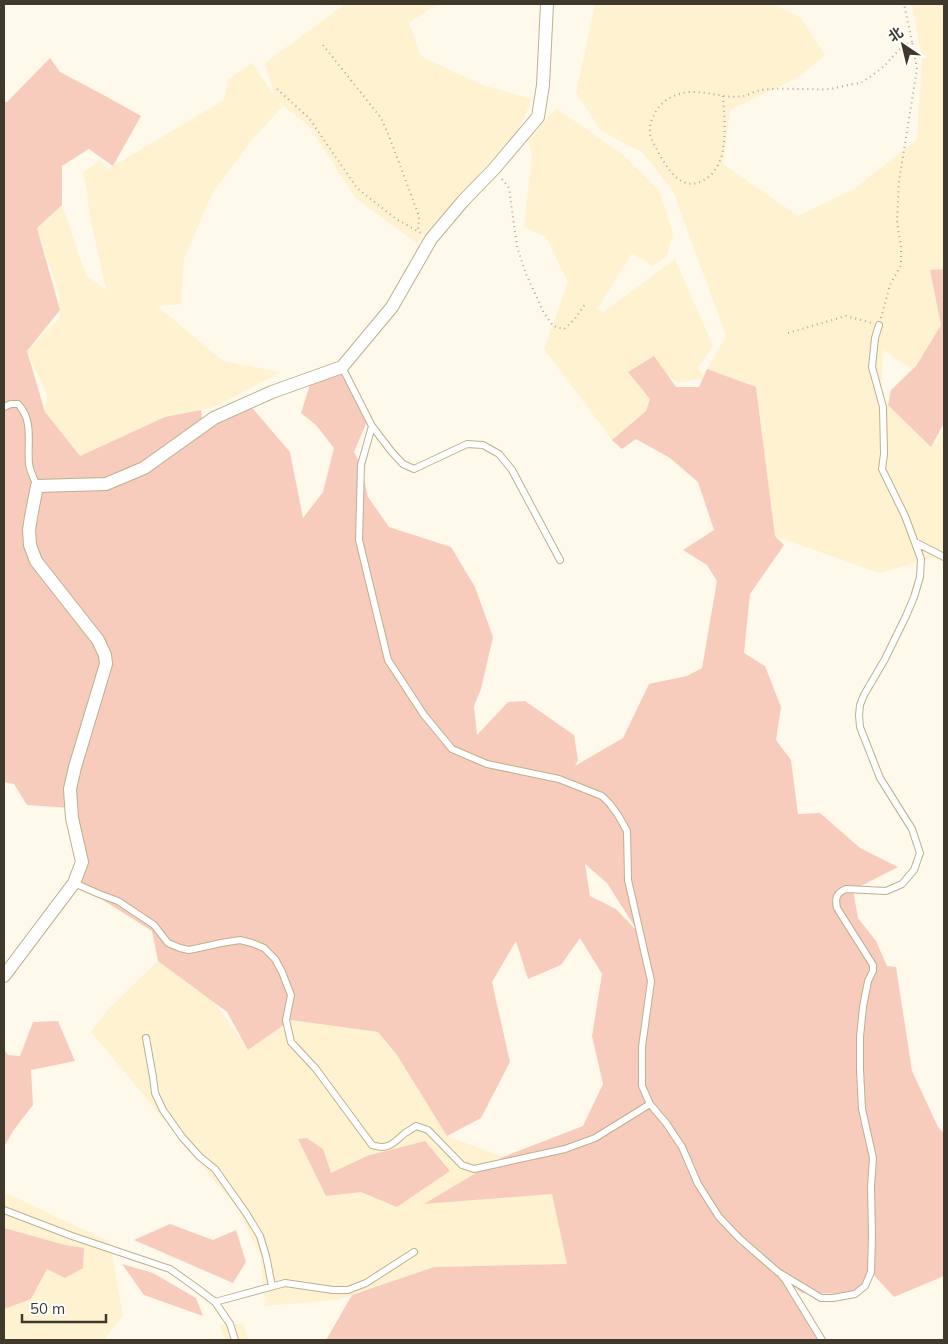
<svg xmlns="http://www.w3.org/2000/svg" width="948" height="1344" viewBox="0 0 948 1344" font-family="Mulish,'Noto Sans SC',sans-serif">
<rect width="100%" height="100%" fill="#fef9eb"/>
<!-- built -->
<path fill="#fef2d0" d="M342 4H437L409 23 421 56 482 85 532 99 519 129 417 243 356 199 309 126 279 102 282 107 250 142 212 194 184 259 181 304 157 306 223 361 281 372 215 407 165 417 80 456 45 412 47 395 27 351 60 318 59 293 37 228 62 205 86 275 106 290 89 212 87 190 83 172 100 160 108 169 224 100 228 80 252 63 276 98 265 63 342 6Z
M595 4H774L801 18 825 55 799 77 730 110 723 164 798 216 856 188 917 139 922 59 912 4H944V269L930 270 941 325 913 370 883 350 881 397 905 421 936 444 944 427V562L932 558 879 573 775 536 756 387 707 369 726 336 673 191 643 153 601 131 576 93Z
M556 108 622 154 659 190 673 234 667 256 653 266 632 253 598 308 603 312 675 259 713 346 698 368 705 378 678 383 648 359 628 372 652 392 646 411 612 440 544 349 568 282 546 237 524 227 532 157 528 140Z
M158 961 212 999 248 1050 291 1020 378 1032 437 1101 447 1136 503 1157 426 1204 553 1194 567 1264 434 1267 337 1300 265 1306 261 1258 238 1209 91 1032 108 1009Z
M4 1192 110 1242 123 1316 104 1340H4Z
M243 1324 249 1340H224L220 1325Z"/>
<!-- green -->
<path fill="#f7ccbc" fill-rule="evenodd" d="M50 58 60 72 109 98 141 116 113 166 89 149 62 166V205L37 228 60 310 27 351 45 412 80 456 165 417 201 410 204 433 248 403 290 452 303 518 323 492 334 448 316 425 301 413 312 378 342 367 368 419 354 452 361 465 368 497 389 527 451 547 475 587 493 637 481 689 474 706 477 735 508 702 525 701 574 735 578 760 575 766 623 738 649 684 687 676 702 668 717 581 707 565 683 550 714 530 698 482 670 458 636 439 622 449 612 440 646 411 650 399 628 372 654 356 676 387H699L707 369 756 387 775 536 784 545 750 594 744 653 765 666 781 707 776 740 791 760 798 814 820 813 860 848 898 867 853 890 858 918 876 941 887 966 896 967 912 1071 938 1127 944 1133V1276L894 1297 871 1272 855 1294 802 1293 788 1282 805 1312 817 1340H326L352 1295 434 1267 567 1264 552 1194 424 1204 503 1157 583 1126 603 1084 592 1036 602 974 580 938 561 965 528 979 516 941 492 982 510 1062 481 1118 447 1136 397 1055 378 1032 291 1020 248 1050 227 1012 158 961 152 931 79 885 71 808 27 805 14 784 4 782V102H7ZM585 864 607 883 638 932 616 909 590 896Z
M944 269V423L931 447 888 405 891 390 916 366 941 325 930 270Z
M58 1021 75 1061 31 1070 33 1105 13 1131 4 1147V1049L8 1055 20 1056 33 1022Z
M307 1138 323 1149 331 1173 367 1156 425 1141 450 1171 397 1207 361 1192 326 1196 298 1139Z
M170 1224 213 1240 236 1230 246 1262 233 1283 134 1240Z
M4 1228 65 1245 84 1248 83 1268 65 1278 47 1269 31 1299 4 1309Z
M122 1264 153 1273 196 1298 203 1316 144 1295Z"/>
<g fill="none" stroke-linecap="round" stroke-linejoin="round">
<!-- service casing -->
<g stroke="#bcb08f" stroke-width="8">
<path id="service" d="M4 407 11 404H18C34 421 27 442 29 464 30 471 34 479 37 486
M372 426 391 451 403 464 414 469 467 444 483 445 499 454 512 470 560 560
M915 542 944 557
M74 883 99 894 118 901 154 925 168 943 180 948 189 950 208 946 221 943 240 940 252 943 264 948 275 959 282 972 291 995 286 1020 291 1042 316 1069 372 1145C389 1151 394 1142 405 1133 409 1131 413 1128 416 1126L428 1130 462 1165 474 1169 565 1149 595 1138 650 1104 642 1086V1047L651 981 628 880 627 831 618 815 610 804 602 796 559 779 487 764 452 749 424 715 388 660 359 540 361 465 372 426 342 367
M146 1038 153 1077 155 1093 163 1110 182 1137 200 1157 215 1169 246 1213 260 1236 266 1256 272 1286
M650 1104 666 1123 682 1147 698 1184 719 1217 740 1239 778 1272 821 1298H833L855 1294 865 1286 871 1272 872 1236 871 1187 873 1158 862 1109 860 1069V1037L863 1007 868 981 873 971V965L837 908C835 898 836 893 846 889L886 891 902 884 914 870 920 853 912 829 880 778 860 727 859 715 860 705 864 695 885 659 906 616 914 597 920 577 921 559 905 516 882 469 884 454 883 407 872 367 875 338 879 325
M4 1210 72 1236 170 1269 194 1286 215 1302 230 1324 235 1340
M782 1276 786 1281 822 1340
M215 1302 285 1283 333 1290H348L366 1283 414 1252"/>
</g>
<!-- minor casing -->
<g stroke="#bcb08f" stroke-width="14">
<path id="minor" d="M4 976 74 883 82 862 72 818 70 789 75 767 106 664 105 655 98 640 36 561 30 545 29 530 31 517 37 486 106 484 144 468 214 418 272 392 342 367 392 307 431 239 463 201 494 169 538 117 543 85 547 4"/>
</g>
<!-- path -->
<path stroke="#ada89a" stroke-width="2" stroke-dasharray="1 4" stroke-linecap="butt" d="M323 45 381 118 389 136 419 216 418 231
M277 89 309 118 357 188 396 219 421 233
M723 96C724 113 726 132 723 149 722 159 716 172 707 178 679 198 663 161 652 140 648 132 650 122 654 115 660 101 675 93 690 92 708 91 725 99 743 96 749 95 755 91 761 90 776 88 792 89 806 89 814 89 822 90 829 89 835 88 841 87 848 85 852 84 858 84 862 82 869 78 881 69 886 64 895 55 900 46 912 42L904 4
M502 179 509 188 517 247 526 274 544 313 553 326 564 329 574 320 586 303
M881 318 890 285 901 265V247L897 221 899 181 917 69 912 42
M788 333 846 316 872 323"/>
<!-- service -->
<use href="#service" stroke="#fff" stroke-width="6"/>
<!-- minor -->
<use href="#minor" stroke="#fff" stroke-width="12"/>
</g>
<!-- border -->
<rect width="948" height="1344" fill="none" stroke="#3e392b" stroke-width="10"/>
<!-- north arrow -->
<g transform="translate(903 45) rotate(325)" stroke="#ffffff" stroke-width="4" paint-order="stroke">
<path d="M0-4L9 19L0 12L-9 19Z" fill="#3e392b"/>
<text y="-8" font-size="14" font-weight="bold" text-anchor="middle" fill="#3e392b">北</text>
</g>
<!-- scale -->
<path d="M22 1314v8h84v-8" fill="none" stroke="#3e392b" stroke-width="2.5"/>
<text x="30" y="1314" font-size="15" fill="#3e392b" stroke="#ffffff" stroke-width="4" paint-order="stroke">50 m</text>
</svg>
